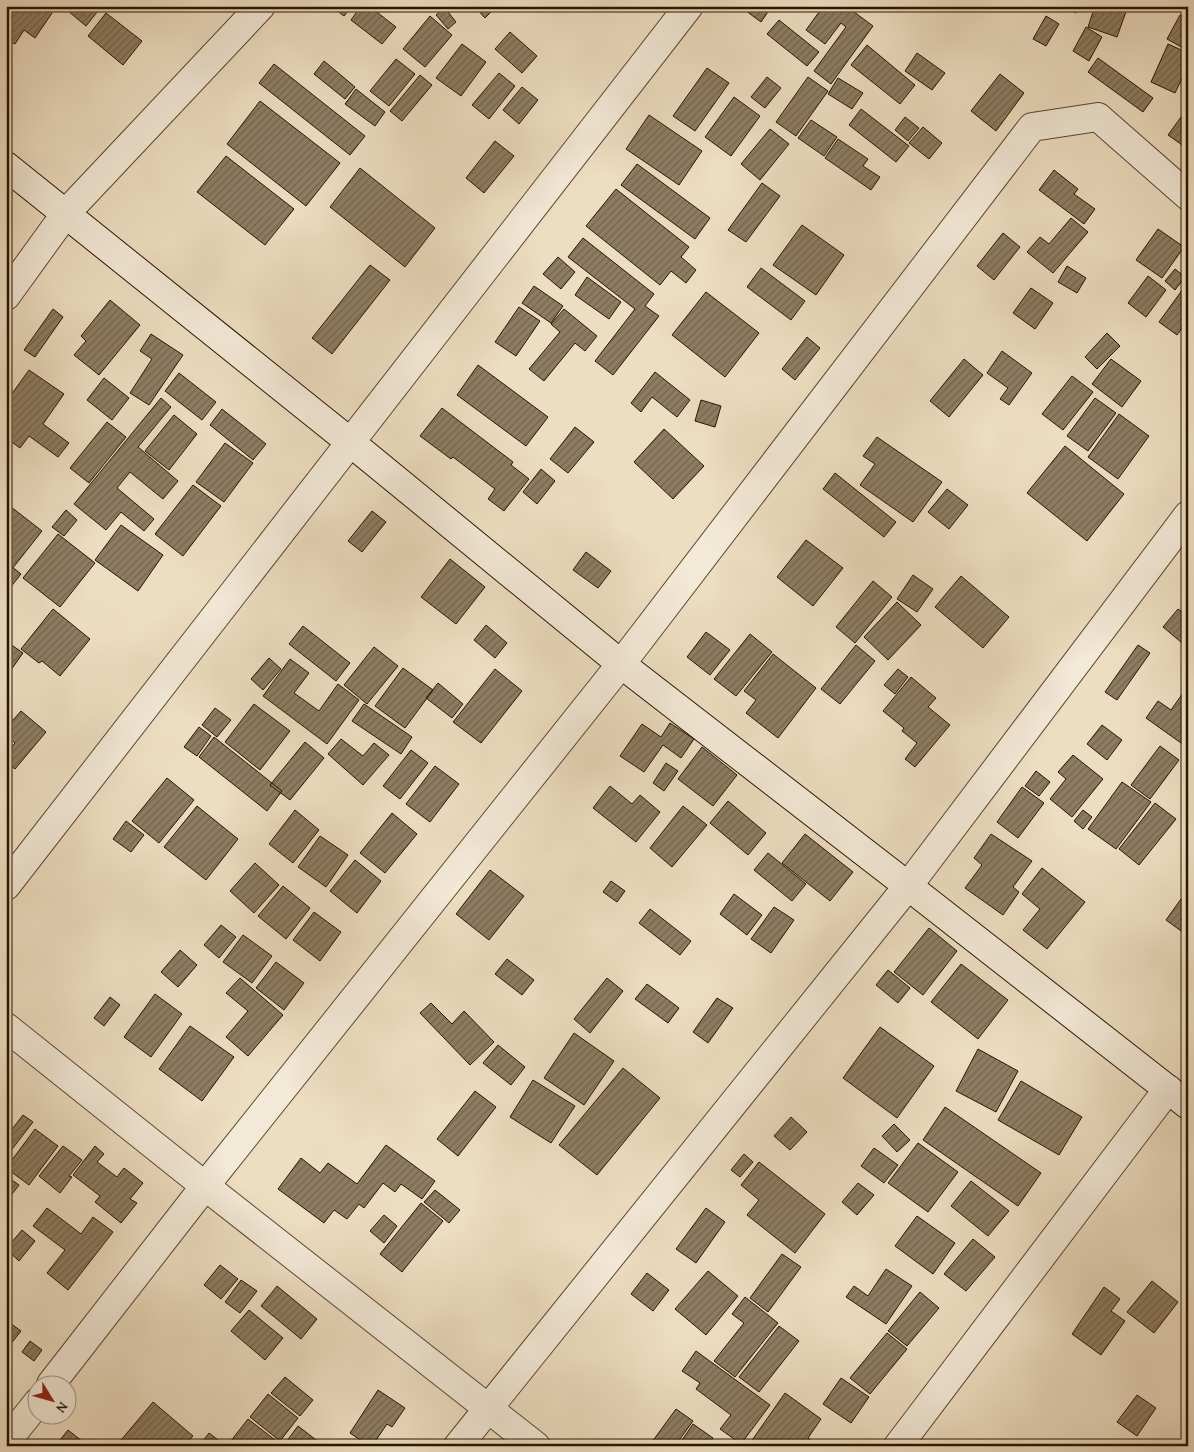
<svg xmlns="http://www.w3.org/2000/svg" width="1194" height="1452" viewBox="0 0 1194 1452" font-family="'Gentium Book Plus',serif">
<defs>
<pattern id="building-hatch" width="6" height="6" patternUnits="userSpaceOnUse" patternTransform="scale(1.25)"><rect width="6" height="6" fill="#8e7d64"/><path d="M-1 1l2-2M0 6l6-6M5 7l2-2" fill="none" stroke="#746550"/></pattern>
</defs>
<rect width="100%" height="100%" fill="#edddc1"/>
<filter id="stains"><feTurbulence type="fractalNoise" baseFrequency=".004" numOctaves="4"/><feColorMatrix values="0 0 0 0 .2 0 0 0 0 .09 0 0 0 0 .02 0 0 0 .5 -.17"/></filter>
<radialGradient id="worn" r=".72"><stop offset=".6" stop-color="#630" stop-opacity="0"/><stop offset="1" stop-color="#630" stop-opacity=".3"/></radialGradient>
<!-- building -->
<path fill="url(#building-hatch)" stroke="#281500" d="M6 6H42L52 13 35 38 24 30 15 44 6 39Z
M62 6H102L86 26Z
M331 6H352L344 16Z
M361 6H369L396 27 382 44 351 20Z
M474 6H497L485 18Z
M743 6H772L761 22 742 8Z
M820 6H846L873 26 831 84 814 71 846 27 841 23 825 44 806 30 822 8Z
M1004 6H1015L1008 11Z
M1061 6H1079L1076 13Z
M1095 6H1128L1117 37 1088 27Z
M445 8 456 22 448 29 436 15Z
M106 13 142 41 123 65 88 36Z
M1180 15 1188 20V43L1185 49 1167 39Z
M430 16 452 35 425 67 403 49Z
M1046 16 1059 24 1046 46 1033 39Z
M779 20 819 52 807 66 767 34Z
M1086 27 1102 37 1089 61 1073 51Z
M510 32 537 56 522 73 495 49Z
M462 44 486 62 461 96 436 78Z
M1168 44 1188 53V66L1175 93 1151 82Z
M867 45 915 85 900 104 851 65Z
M917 53 945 73 932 90 905 71Z
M1098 58 1153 98 1143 112 1088 72Z
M396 59 415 74 389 106 370 91Z
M324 61 355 87 345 99 314 74Z
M274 64 365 136 350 155 259 83Z
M707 68 729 83 695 131 673 116Z
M499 73 515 86 489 119 472 105Z
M1000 74 1024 93 996 131 971 111Z
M420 75 432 85 402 121 390 111Z
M767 77 781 88 765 108 751 97Z
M808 77 828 91 796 136 776 122Z
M838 78 863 93 852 109 828 94Z
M522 87 538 100 519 124 503 110Z
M356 89 385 112 375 126 345 104Z
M734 97 760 116 731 156 705 137Z
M260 101 340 163 306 206 227 144Z
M861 109 909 146 896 162 849 125Z
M649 115 702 151 679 185 626 149Z
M905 117 919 128 908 141 895 130Z
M1181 117 1188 121V143L1185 147 1168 135Z
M811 120 837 137 824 156 798 138Z
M923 127 942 143 929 159 909 143Z
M770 129 789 144 760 180 741 164Z
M838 139 868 159 863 166 880 177 871 190 825 158Z
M495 141 514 156 484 193 466 178Z
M226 156 294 209 265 245 197 192Z
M637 164 710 218 695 239 621 185Z
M360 168 435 228 405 267 330 207Z
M1054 170 1078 189 1074 194 1095 209 1084 224 1039 190Z
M762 183 780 196 746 242 728 230Z
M616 189 689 247 681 257 696 270 686 283 671 271 660 285 586 226Z
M1071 218 1088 232 1053 273 1027 252 1040 237 1049 244Z
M802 225 844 255 816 295 773 265Z
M1158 229 1184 247 1162 278 1136 260Z
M1003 233 1020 247 994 280 977 266Z
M583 238 654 294 645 306 659 316 613 375 595 361 635 309 568 257Z
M558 257 575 272 561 289 543 274Z
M370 265 390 280 332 354 312 338Z
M1067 266 1086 278 1077 293 1058 282Z
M761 268 805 301 791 320 747 287Z
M1175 269 1185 277 1175 290 1165 281Z
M1148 276 1166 290 1146 317 1128 303Z
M587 277 621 302 609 319 575 295Z
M1188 282V320L1177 335 1159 322Z
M534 286 563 306 551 323 522 303Z
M1031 288 1053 303 1035 329 1013 313Z
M706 292 759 333 725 377 672 335Z
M110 300 140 325 99 375 74 355 86 341 81 336Z
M519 307 540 321 516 356 495 342Z
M53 309 63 317 35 357 24 350Z
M564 309 597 336 585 351 575 343 544 381 529 369 560 332 551 324Z
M1107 333 1120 346 1097 369 1085 357Z
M151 334 183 355 149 405 130 393 152 359 140 351Z
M807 337 820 348 795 380 782 369Z
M1002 351 1032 373 1009 405 1000 399 1008 388 987 373Z
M964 359 983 375 949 417 930 401Z
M1111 359 1141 381 1122 407 1092 384Z
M478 365 548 417 526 446 457 395Z
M29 370 64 394 43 424 69 443 58 457 29 436 20 448 6 438V402Z
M655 372 690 400 677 417 652 397 641 412 631 403Z
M179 373 216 402 202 420 165 391Z
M1072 376 1093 392 1063 430 1042 414Z
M104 378 129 398 112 420 87 400Z
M161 398 171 407 138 447 178 481 163 499 130 472 117 488 154 519 144 531 121 512 106 530 74 504Z
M1095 398 1116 413 1088 451 1067 436Z
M701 400 721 406 715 427 695 421Z
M442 408 513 462 511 465 529 479 504 511 488 499 495 489 453 457 451 459 420 436Z
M222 409 266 444 253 460 210 425Z
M1119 414 1149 436 1118 479 1088 457Z
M174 415 197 434 169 470 145 451Z
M107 422 126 437 89 483 70 468Z
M575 427 594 442 568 473 550 459Z
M664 429 704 466 673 499 634 462Z
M877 437 942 482 913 522 860 485 875 464 863 456Z
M225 443 253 463 224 502 196 482Z
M1065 446 1124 494 1087 541 1027 493Z
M541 469 555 481 537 504 523 492Z
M835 473 896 522 884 537 823 489Z
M193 485 221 506 183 556 155 534Z
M947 489 968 505 949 529 928 512Z
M6 503 42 531 12 569 6 564Z
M66 510 77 520 64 536 52 527Z
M372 511 386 522 362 552 348 541Z
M121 525 163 555 138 591 95 560Z
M58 534 95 563 60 607 23 578Z
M806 540 843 568 813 606 777 577Z
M586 552 611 571 598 588 573 570Z
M450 559 485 587 456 624 421 597Z
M6 562 21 574 6 593Z
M913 575 933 589 917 612 897 599Z
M961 576 1009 617 983 648 935 607Z
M873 581 892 597 855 643 836 627Z
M897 602 921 625 888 660 864 637Z
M53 609 90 639 60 676 42 661 39 663 21 649Z
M1178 609 1188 616V648L1163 627Z
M486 625 507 643 495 658 474 640Z
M303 626 350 663 336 681 289 644Z
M706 632 730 650 710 675 687 657Z
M750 634 772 652 736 696 714 679Z
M6 641 23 653 6 677Z
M856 645 875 661 840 704 821 689Z
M1138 645 1150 653 1117 700 1105 692Z
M374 647 398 666 367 704 344 685Z
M773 654 816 688 778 738 746 713 756 700 744 691Z
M269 658 281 669 263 690 251 679Z
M290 659 309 673 294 693 319 711 338 684 359 700 327 744 263 696Z
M403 668 433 690 405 728 375 706Z
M495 669 522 691 481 743 453 722Z
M898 669 908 677 895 694 884 685Z
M911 677 936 698 928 707 950 725 915 767 905 759 917 743 902 731 904 728 883 711Z
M438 683 463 704 452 718 426 698Z
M1188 686V748L1146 718 1158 701 1171 710Z
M254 704 290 731 260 770 225 742Z
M364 704 412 737 401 754 352 721Z
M215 708 231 720 217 737 202 725Z
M21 711 46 732 15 769 6 762V753L15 743 6 735V728Z
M670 723 694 739 681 758 663 745 644 772 620 756 642 724 661 737Z
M1102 725 1122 740 1107 760 1087 744Z
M199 727 211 736 197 756 184 747Z
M214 737 282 791 267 811 199 757Z
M341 739 363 756 374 743 389 755 363 785 328 754Z
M305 742 324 758 290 800 270 785Z
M1160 746 1179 760 1150 799 1131 785Z
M702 747 737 775 713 806 678 779Z
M411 750 428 763 400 799 383 786Z
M1073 755 1103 779 1072 817 1050 799 1066 779 1058 772Z
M666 763 678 771 664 791 653 783Z
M435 766 459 784 430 822 406 804Z
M1036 771 1050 782 1039 796 1025 786Z
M167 778 194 800 159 843 132 821Z
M1122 782 1151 802 1116 849 1088 829Z
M610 786 632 804 640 795 660 812 636 842 593 808Z
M1022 787 1044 803 1018 838 997 822Z
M728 801 766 833 748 855 710 823Z
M1155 803 1176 819 1139 865 1119 849Z
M197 806 238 839 206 880 164 847Z
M683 806 707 825 672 867 650 848Z
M295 810 319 830 293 863 269 844Z
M1083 810 1092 817 1083 829 1074 821Z
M392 813 417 834 385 873 360 853Z
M126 821 144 835 131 852 113 839Z
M805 834 853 872 830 901 782 863Z
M991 834 1032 861 1013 887 1019 892 1003 915 965 888 982 865 974 858Z
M320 836 348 855 326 887 298 867Z
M768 853 806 884 792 901 754 870Z
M355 860 381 881 357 913 330 891Z
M255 863 279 885 254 913 230 891Z
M1042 868 1085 902 1047 949 1023 930 1040 909 1022 894Z
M490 870 524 896 489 940 456 914Z
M611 881 625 891 617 902 603 892Z
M283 886 310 908 286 939 258 916Z
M734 894 762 915 747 935 720 914Z
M1181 899 1188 904V936L1166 920Z
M774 907 794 920 771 953 751 939Z
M650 909 691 941 680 955 639 923Z
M314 912 341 932 320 961 293 940Z
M221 925 236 937 219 958 204 945Z
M929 928 957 951 923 995 894 972Z
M243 935 272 956 252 983 223 962Z
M180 950 197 965 178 987 161 972Z
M507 959 534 980 522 995 495 974Z
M276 962 304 983 284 1010 256 988Z
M961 964 1008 1000 978 1039 931 1002Z
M888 970 910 988 898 1003 876 985Z
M240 978 283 1015 248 1056 226 1037 248 1011 226 993Z
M607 978 623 991 590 1033 574 1019Z
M647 984 679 1008 668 1023 635 999Z
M155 994 182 1014 151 1057 124 1037Z
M110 997 120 1005 104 1026 94 1018Z
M717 998 733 1008 708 1043 693 1032Z
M431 1003 452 1024 464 1011 494 1042 470 1065 420 1013Z
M190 1026 234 1057 202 1101 159 1069Z
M880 1027 934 1066 897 1118 843 1078Z
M574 1033 614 1061 584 1105 544 1078Z
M498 1045 525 1067 511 1085 483 1063Z
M978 1049 1018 1071 996 1112 956 1091Z
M623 1068 660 1098 597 1175 559 1145Z
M533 1080 575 1106 551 1143 510 1117Z
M1021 1081 1082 1117 1059 1155 998 1120Z
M475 1091 496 1107 458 1156 437 1139Z
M945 1107 1041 1173 1018 1206 923 1140Z
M23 1115 33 1122 6 1157V1137Z
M791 1117 807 1132 790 1150 774 1136Z
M894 1124 910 1140 897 1152 882 1136Z
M35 1129 58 1146 29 1185 6 1168Z
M918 1143 958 1172 928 1212 888 1183Z
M386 1145 435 1181 422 1199 401 1184 395 1192 383 1183 364 1208 359 1204 347 1219 334 1210 324 1223 278 1189 301 1158 320 1173 328 1163 357 1184Z
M63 1146 82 1160 69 1176 72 1177 60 1193 39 1176Z
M95 1146 104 1154 97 1162 117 1177 124 1168 143 1183 130 1199 137 1203 121 1223 95 1202 100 1196 73 1175Z
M874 1148 898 1165 884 1183 861 1166Z
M744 1154 753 1162 740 1177 731 1170Z
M759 1162 825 1214 795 1253 747 1215 759 1200 741 1185Z
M6 1176 19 1185 6 1202Z
M971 1181 1009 1211 988 1236 951 1206Z
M858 1183 874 1195 857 1215 842 1202Z
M435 1190 460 1210 449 1223 424 1202Z
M421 1203 443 1221 402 1272 380 1254Z
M47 1208 81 1234 93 1217 113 1232 68 1290 47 1273 65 1250 33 1226Z
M706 1208 725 1222 696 1263 676 1249Z
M384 1215 397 1226 384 1243 370 1231Z
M917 1216 955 1243 933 1274 895 1246Z
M22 1230 35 1241 19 1261 6 1249Z
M973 1239 995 1257 966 1291 944 1274Z
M782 1254 801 1267 768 1312 750 1298Z
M220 1265 238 1279 221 1299 204 1285Z
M886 1269 912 1286 886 1324 846 1297 854 1286 868 1296Z
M708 1271 738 1296 706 1335 675 1309Z
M647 1273 669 1290 653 1311 631 1294Z
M241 1280 257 1291 240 1313 225 1302Z
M1152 1281 1178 1302 1154 1333 1127 1312Z
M277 1286 317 1319 301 1339 261 1306Z
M1104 1287 1120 1299 1111 1311 1125 1321 1101 1355 1072 1334Z
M920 1292 939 1308 907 1346 888 1331Z
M745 1297 778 1323 735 1377 714 1361 744 1323 732 1314Z
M249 1310 283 1338 265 1360 231 1331Z
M6 1320 21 1331 6 1350Z
M779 1326 799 1341 759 1392 739 1377Z
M887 1333 907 1349 870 1394 850 1378Z
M30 1341 42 1350 34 1361 22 1352Z
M696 1351 770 1405 741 1444 720 1429 731 1415 696 1389 700 1383 682 1371Z
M285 1377 313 1400 300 1416 271 1393Z
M841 1378 869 1397 851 1423 823 1404Z
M378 1390 405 1408 392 1427 387 1424 372 1446H369L350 1433Z
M785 1393 821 1419 808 1438 819 1446H782L779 1444 778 1446H748Z
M268 1394 298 1418 280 1441 250 1417Z
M1137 1395 1156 1408 1137 1436 1117 1422Z
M153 1402 193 1436 184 1446H116Z
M676 1409 693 1421 675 1446H649Z
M248 1419 279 1443 277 1446H235L230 1442Z
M693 1424 713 1438 707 1446H678Z
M298 1426 324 1446H283Z
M68 1430 82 1441 78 1446H58L56 1445Z
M209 1433 226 1446H199Z"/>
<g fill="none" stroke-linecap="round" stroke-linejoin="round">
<!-- street casing -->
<g stroke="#594730" stroke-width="30">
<path id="street" d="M6 296 66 213 261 6
M6 886 689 6
M6 1027 205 1186 536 1446
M51 1384 205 1186 621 664 1032 127 1098 117 1188 196
M6 1442 38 1402
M458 1446 908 886 1188 515
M898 1446 1168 1089"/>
</g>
<!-- secondary casing -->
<g stroke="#281500" stroke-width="30">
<path id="secondary" d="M6 166 350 442 621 664 908 886 1188 1105"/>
</g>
<!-- street -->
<use href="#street" stroke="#f3e9d7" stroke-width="28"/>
<!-- secondary -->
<use href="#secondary" stroke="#f3e9d7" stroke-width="28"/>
</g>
<!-- margin -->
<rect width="1194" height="1452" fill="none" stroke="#edddc1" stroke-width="25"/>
<rect x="8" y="8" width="1179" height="1437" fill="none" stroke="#281500" stroke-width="2.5"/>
<rect x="12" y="12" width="1169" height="1427" fill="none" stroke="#281500"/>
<!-- north arrow -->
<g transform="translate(52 1400) rotate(127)"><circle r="24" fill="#f3e9d7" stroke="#a29481"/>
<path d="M0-4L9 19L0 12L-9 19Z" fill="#8f2418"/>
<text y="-8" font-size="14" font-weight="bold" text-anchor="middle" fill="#281500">N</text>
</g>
<rect width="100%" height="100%" filter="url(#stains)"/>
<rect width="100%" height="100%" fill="url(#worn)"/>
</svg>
